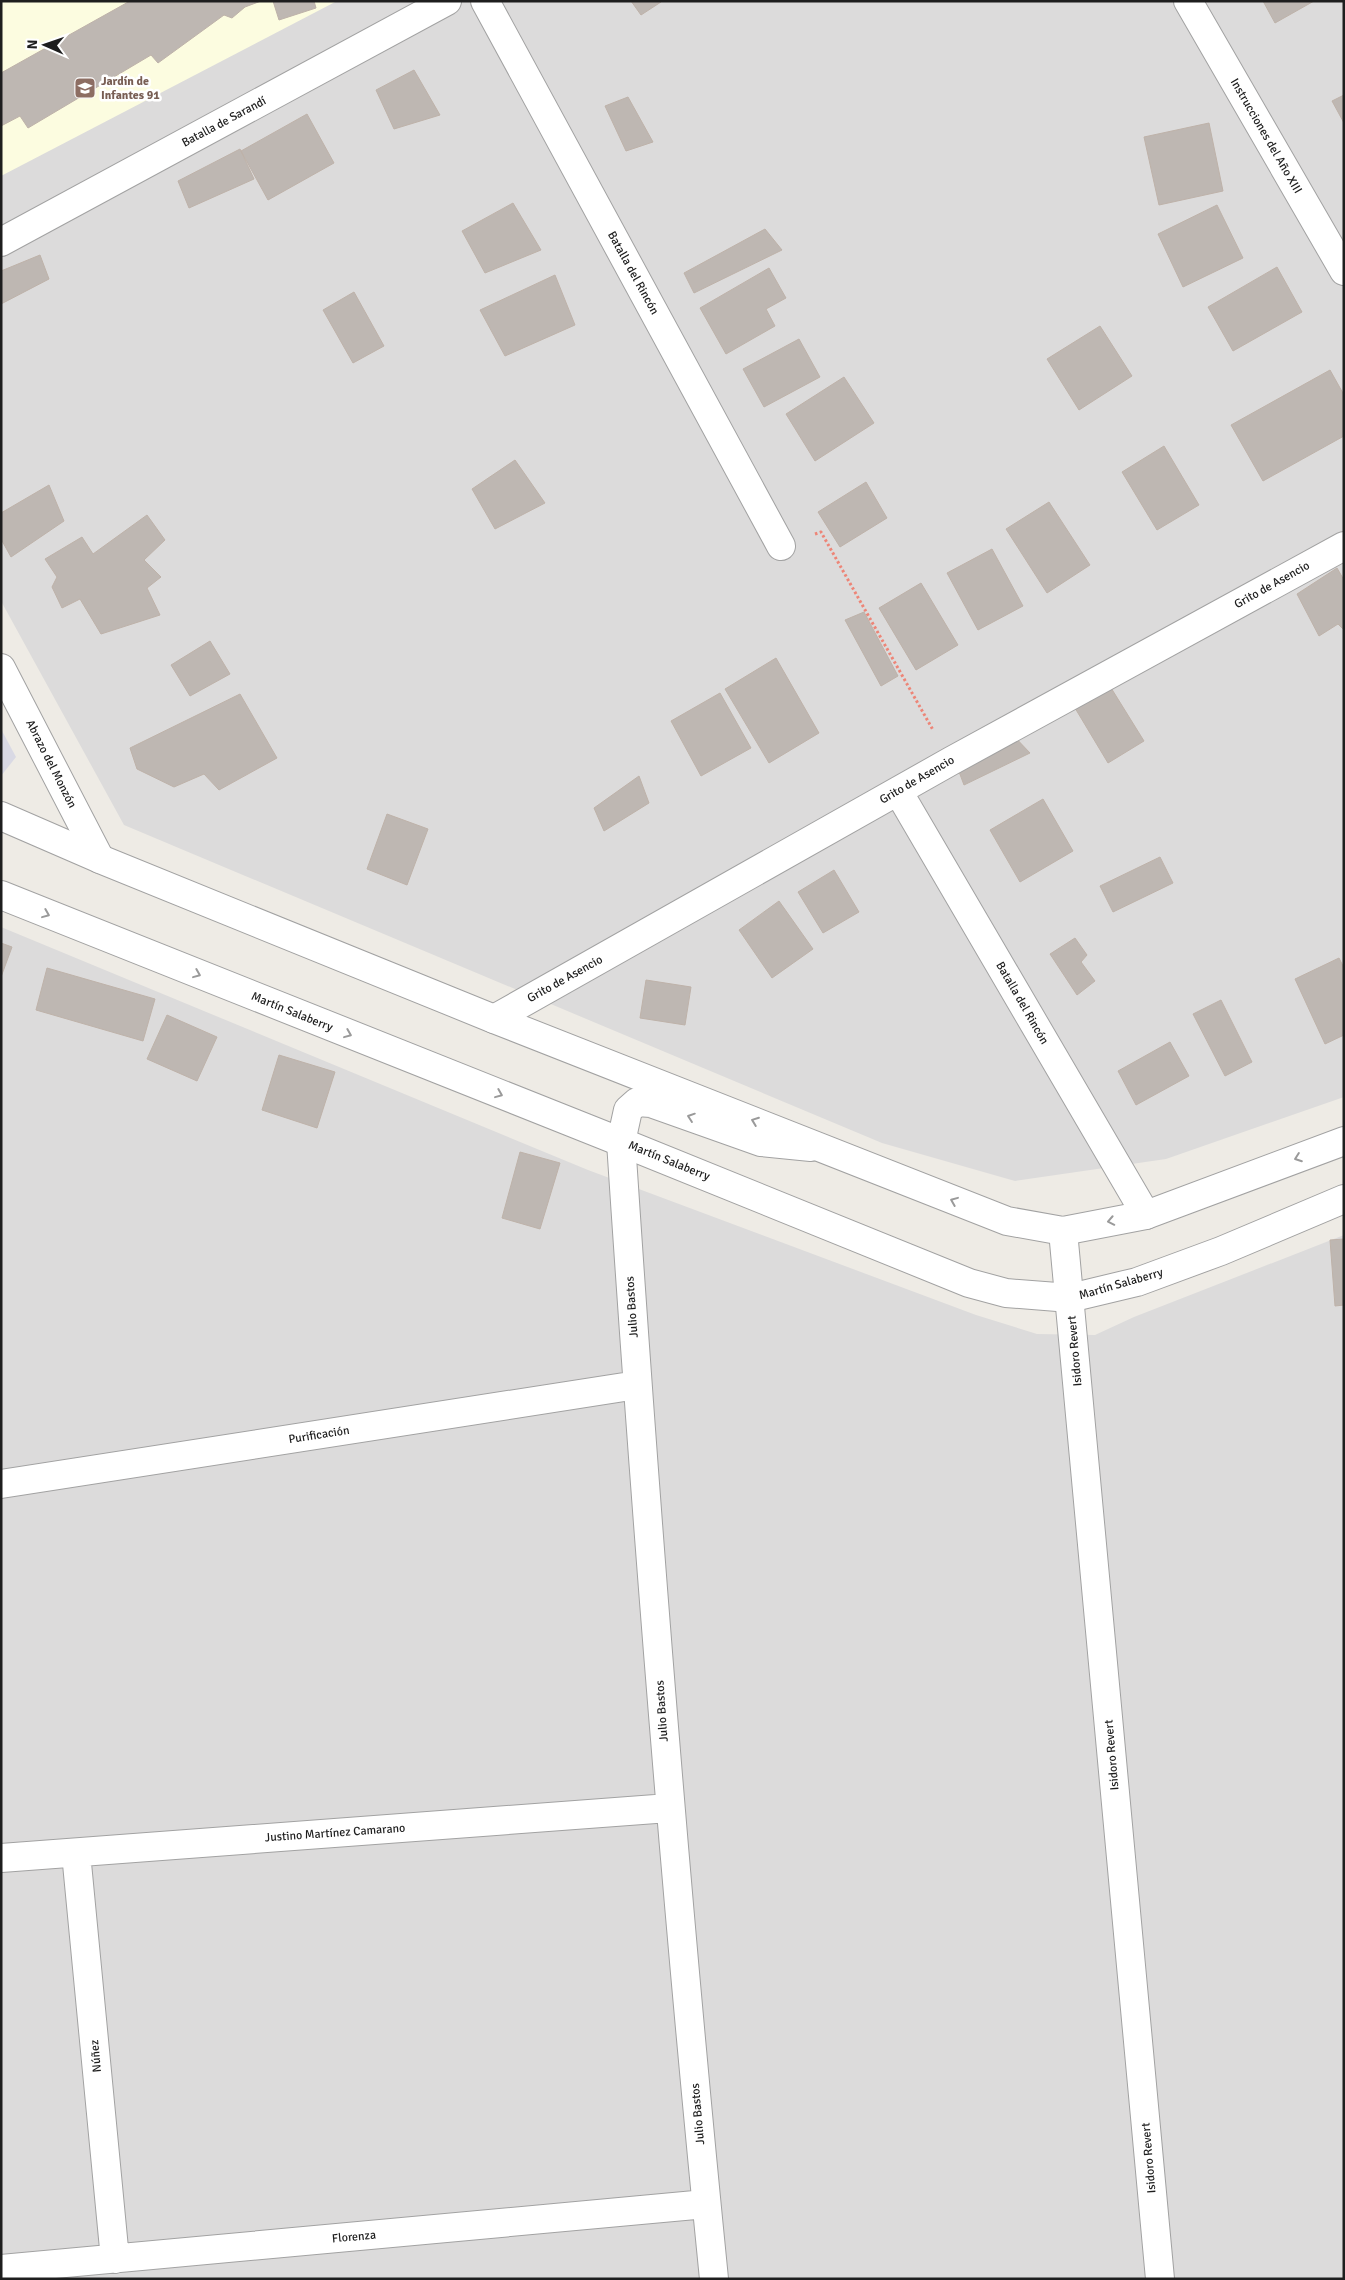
<svg xmlns="http://www.w3.org/2000/svg" width="1345" height="2280" viewBox="0 0 1345 2280" font-family="Signika,sans-serif">
<rect width="100%" height="100%" fill="#eeebe5"/>
<!-- residential -->
<path fill="#dcdbdb" d="M1 1H1344V1097L1166 1159 1015 1181 882 1143 124 825 1 601Z
M1 927 588 1170 976 1315 1037 1334 1095 1335 1134 1317 1344 1235V2279H1Z"/>
<!-- education -->
<path fill="#fcfce0" d="M1 1H337L1 176Z"/>
<!-- plaza -->
<path fill="#d9d9e4" d="M1 729 16 757 1 776Z"/>
<!-- building -->
<path fill="#beb7b2" stroke="#beb2a9" d="M130 1H261L245 7 232 18 224 15 158 63 151 55 28 128 20 116 1 126V73Z
M273 1H314L316 8 279 20Z
M631 1H660L661 2 641 15Z
M1263 1H1314L1275 23Z
M414 70 440 115 394 129 376 90Z
M1344 95V123L1332 101Z
M628 97 653 142 626 151 605 106Z
M307 114 334 163 268 200 241 151Z
M1209 123 1223 191 1159 205 1144 137Z
M240 149 254 179 189 208 178 181Z
M513 203 541 250 485 273 462 231Z
M1217 205 1243 258 1183 287 1158 234Z
M765 229 782 250 694 293 684 273Z
M40 255 49 279 1 304V271Z
M1277 267 1302 312 1233 351 1208 307Z
M769 268 786 298 766 309 775 326 726 354 700 308Z
M555 275 575 325 505 356 480 310Z
M354 292 384 346 353 363 323 310Z
M1100 326 1132 376 1079 410 1047 359Z
M799 339 820 377 764 407 743 369Z
M1330 370 1344 395V436L1263 481 1231 425Z
M844 377 874 423 815 461 786 414Z
M1164 446 1199 505 1157 530 1122 472Z
M515 460 545 503 495 529 472 489Z
M866 482 887 518 840 547 818 512Z
M49 485 64 521 11 557 1 539V513Z
M1049 502 1090 565 1047 593 1006 529Z
M147 515 165 540 144 560 161 577 147 588 160 615 101 634 80 599 62 608 52 587 57 577 45 559 82 537 93 554Z
M992 549 1023 606 978 630 947 573Z
M1337 568 1344 580V630L1338 624 1319 636 1297 594Z
M921 583 958 645 916 670 879 608Z
M864 612 898 676 881 686 845 620Z
M210 641 230 674 190 696 171 665Z
M776 658 819 733 769 763 725 689Z
M1108 683 1144 741 1108 763 1072 703Z
M720 693 751 748 701 776 671 721Z
M240 694 277 758 219 790 204 774 174 787 137 769 130 748Z
M1011 733 1030 753 964 785 955 761Z
M639 776 649 803 604 831 594 808Z
M1043 799 1073 851 1020 882 990 830Z
M387 814 428 829 407 885 367 869Z
M1160 857 1173 883 1113 912 1100 886Z
M834 870 859 912 823 933 798 892Z
M779 901 813 949 772 978 739 930Z
M1075 938 1087 955 1081 962 1095 981 1077 995 1050 954Z
M1 943 12 947 1 977Z
M1339 958 1344 968V1035L1325 1044 1295 979Z
M47 968 155 999 143 1041 36 1010Z
M646 980 691 987 685 1025 640 1018Z
M1221 1000 1252 1062 1225 1076 1193 1014Z
M167 1015 217 1037 197 1081 147 1059Z
M1170 1042 1189 1076 1136 1105 1118 1071Z
M279 1055 335 1072 317 1128 262 1110Z
M520 1152 560 1163 540 1229 502 1218Z
M1344 1239V1305L1335 1306 1330 1240Z"/>
<g fill="none" stroke-linecap="round" stroke-linejoin="round">
<!-- minor casing -->
<g stroke="#a2a2a2" stroke-width="30">
<path id="minor" d="M485 1 781 546
M1 242 447 1
M1 668 100 859
M898 791 1146 1215
M494 1019 951 761 1344 546
M1063 1231 1160 2279
M1 1484 637 1385
M76 1853 115 2259
M1 1858 669 1808
M1 2269 706 2204
M714 2279C676 1900 646 1521 621 1142L628 1110 637 1102 651 1103 761 1142 811 1147"/>
</g>
<!-- tertiary casing -->
<g stroke="#a2a2a2" stroke-width="30">
<path id="tertiary" d="M1188 1 1344 271
M1 816 100 859 494 1019 1007 1221 1063 1231 1146 1215 1344 1141
M1 895 621 1142 969 1283 1006 1293 1070 1298 1137 1282 1221 1251 1344 1199"/>
</g>
<!-- path -->
<path stroke="#ed8577" stroke-width="3" stroke-dasharray="2.5 2.5" stroke-linecap="butt" d="M815 534 821 532 933 730"/>
<!-- minor -->
<use href="#minor" stroke="#fff" stroke-width="28"/>
<!-- tertiary -->
<use href="#tertiary" stroke="#fff" stroke-width="28"/>
</g>
<!-- one-way arrows -->
<defs><path id="oneway-chevron" d="M-2-3.5L2.5 0L-2 3.5" fill="none" stroke-width="1.6" stroke-linecap="round" stroke-linejoin="round" transform="scale(1.25)"/></defs>
<g stroke="#9a9a9a">
<use href="#oneway-chevron" transform="translate(46 914) rotate(22)"/>
<use href="#oneway-chevron" transform="translate(197 974) rotate(22)"/>
<use href="#oneway-chevron" transform="translate(348 1034) rotate(22)"/>
<use href="#oneway-chevron" transform="translate(499 1094) rotate(22)"/>
<use href="#oneway-chevron" transform="translate(691 1117) rotate(-161)"/>
<use href="#oneway-chevron" transform="translate(755 1121) rotate(-159)"/>
<use href="#oneway-chevron" transform="translate(1298 1158) rotate(160)"/>
<use href="#oneway-chevron" transform="translate(954 1201) rotate(-158)"/>
<use href="#oneway-chevron" transform="translate(1111 1221) rotate(169)"/>
</g>
<!-- icons -->
<defs>
<g id="school-square" transform="scale(1.125)"><rect x="-9" y="-9" width="18" height="18" rx="4" fill="#8d6e63" stroke="#fff"/><path d="M0-5L7-2L0 1L-7-2ZM-4 1L0 2.5L4 1V4Q0 6-4 4Z" fill="#fff"/></g>
</defs>
<g fill-rule="evenodd">
<use href="#school-square" x="85" y="88"/>
</g>
<g text-anchor="middle" dominant-baseline="central" stroke-width="5" stroke-linejoin="round" paint-order="stroke">
<!-- education labels -->
<g font-size="12" font-weight="bold" fill="#785e54" stroke="#fff" text-anchor="start">
<text x="101" y="81">Jardín de<tspan x="101" dy="14">Infantes 91</tspan></text>
</g>
<!-- street labels -->
<g font-size="12" fill="#1e1e1e" stroke="#fff">
<text transform="translate(224 122) rotate(-28)">Batalla de Sarandí</text>
<text transform="translate(1266 136) rotate(60)">Instrucciones del Año XIII</text>
<text transform="translate(633 273) rotate(61)">Batalla del Rincón</text>
<text transform="translate(1272 585) rotate(-29)">Grito de Asencio</text>
<text transform="translate(51 764) rotate(63)">Abrazo del Monzón</text>
<text transform="translate(917 780) rotate(-30)">Grito de Asencio</text>
<text transform="translate(565 979) rotate(-29)">Grito de Asencio</text>
<text transform="translate(1022 1003) rotate(60)">Batalla del Rincón</text>
<text transform="translate(292 1012) rotate(22)">Martín Salaberry</text>
<text transform="translate(669 1161) rotate(22)">Martín Salaberry</text>
<text transform="translate(1121 1284) rotate(-16)">Martín Salaberry</text>
<text transform="translate(632 1307) rotate(-94)">Julio Bastos</text>
<text transform="translate(1075 1351) rotate(-95)">Isidoro Revert</text>
<text transform="translate(319 1435) rotate(-9)">Purificación</text>
<text transform="translate(662 1711) rotate(-94)">Julio Bastos</text>
<text transform="translate(1112 1755) rotate(-95)">Isidoro Revert</text>
<text transform="translate(335 1833) rotate(-4)">Justino Martínez Camarano</text>
<text transform="translate(96 2056) rotate(-95)">Núñez</text>
<text transform="translate(698 2114) rotate(-95)">Julio Bastos</text>
<text transform="translate(1149 2158) rotate(-95)">Isidoro Revert</text>
<text transform="translate(354 2237) rotate(-5)">Florenza</text>
</g>
</g>
<!-- border -->
<rect width="1345" height="2280" fill="none" stroke="#1e1e1e" stroke-width="5"/>
<!-- north arrow -->
<g transform="translate(45 45) rotate(272)" stroke="#ffffff" stroke-width="4" paint-order="stroke">
<path d="M0-4L9 19L0 12L-9 19Z" fill="#1e1e1e"/>
<text y="-8" font-size="14" font-weight="bold" text-anchor="middle" fill="#1e1e1e">N</text>
</g>
</svg>
